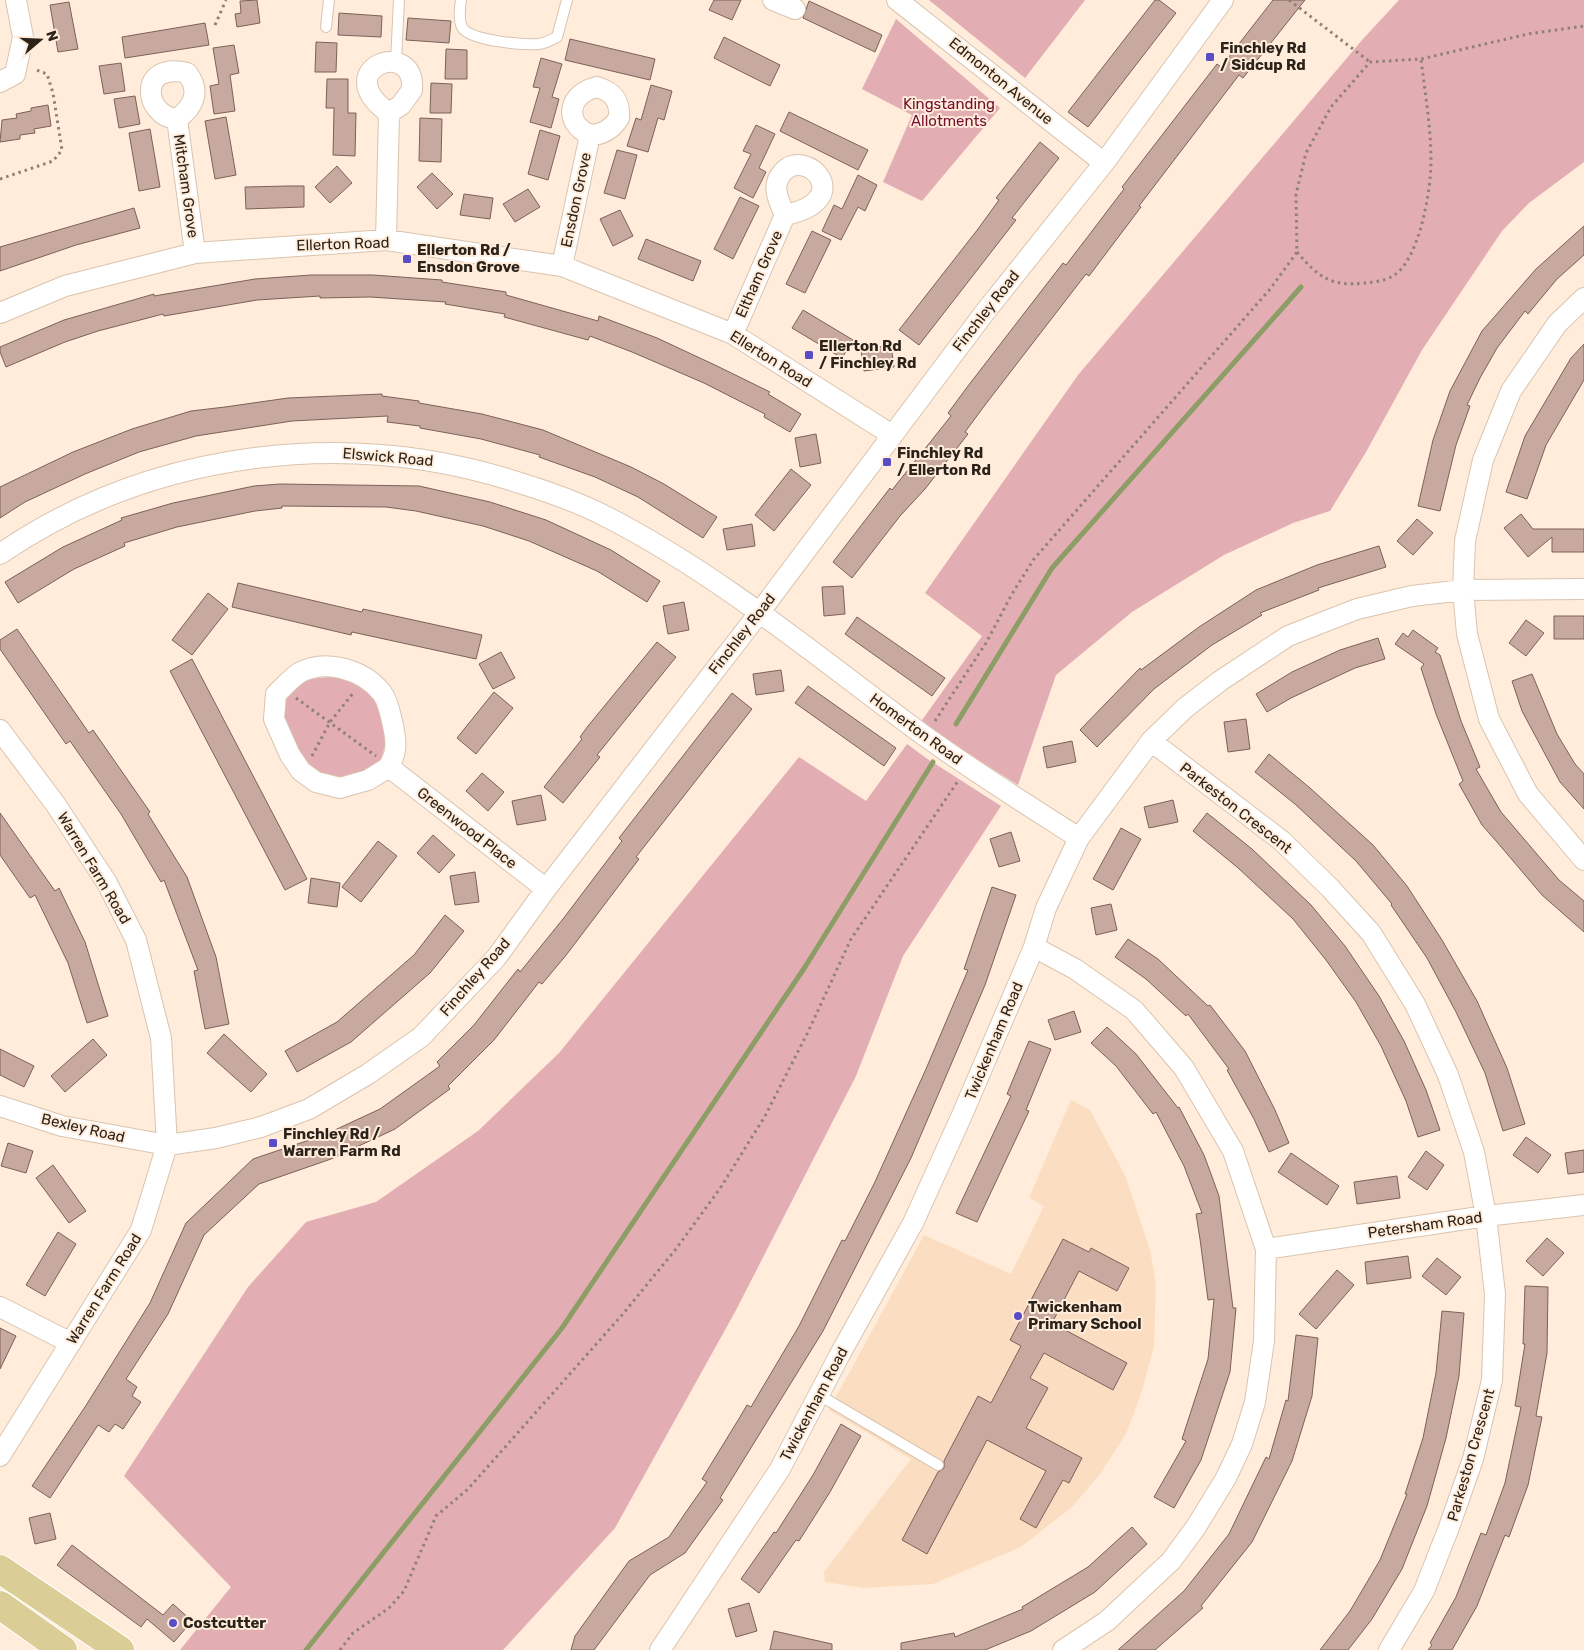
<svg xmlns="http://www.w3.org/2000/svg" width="1584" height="1650" viewBox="0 0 1584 1650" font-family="Rubik,sans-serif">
<rect width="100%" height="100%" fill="#ffecda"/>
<!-- built -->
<path fill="#fbdec2" d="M1071 1100 1090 1110 1125 1175 1150 1250 1156 1284 1154 1347 1141 1394 1126 1434 1100 1474 1072 1507 1021 1547 933 1584 863 1588 825 1582 824 1572 911 1459 829 1410 924 1235 1011 1274 1044 1206 1029 1198Z"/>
<!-- green -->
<path fill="#e3adb4" d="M929 0H1085L1025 78Z
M1399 0H1584V162L1529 203 1502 231 1422 350 1366 452 1330 511 1293 523 1224 555 1132 612 1056 675 1018 785 920 723 982 636 925 593 1078 375 1363 39Z
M896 19 1000 108 922 201 883 182 912 115 862 89Z
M329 677 343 678 360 685 375 697 388 736 381 759 369 769 338 780 305 767 281 712C291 684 299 679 329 677Z
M907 744 926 758 1001 806 903 956 856 1076 735 1312 615 1528 503 1650H180L231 1587 124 1476 248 1287 306 1222 376 1202 478 1131 559 1053 799 757 866 801Z"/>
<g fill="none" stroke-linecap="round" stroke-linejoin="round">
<!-- stream -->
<path stroke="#8d9d66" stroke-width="5" d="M956 724 1052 568 1301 287
M306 1650 562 1328 805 967 933 762"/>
</g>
<!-- building -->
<path fill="#c8a99f" stroke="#7d6158" d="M257 0 260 23 237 27 235 14 241 13 240 1Z
M714 0H741L732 20 709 10Z
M1155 0H1159L1176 13 1088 127 1068 112Z
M1273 0H1305L1243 78 1239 75 1139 206 1141 207 1089 276 1086 274 985 405 965 432 968 434 925 489 900 516 852 578 833 562 890 488 892 490 951 416 948 413 968 386 1063 263 1066 265 1086 239 1124 189 1122 187 1217 64 1221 67Z
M809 1 882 35 875 52 803 18Z
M69 2 78 49 58 52 50 5Z
M339 13 382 16 381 37 338 35Z
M408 18 451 21 449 43 406 40Z
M205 23 209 45 125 58 122 37Z
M724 37 780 65 770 86 714 58Z
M570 39 655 59 650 80 565 60Z
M316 42 337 43 336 72H315Z
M234 45 239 73 230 75 235 111 214 114 210 86 219 84 213 48Z
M446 49 467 50V79H445Z
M541 58 562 64 552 97 559 99 551 128 530 122 540 88 533 87Z
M121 63 125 91 104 94 99 66Z
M327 79H348V113H356L355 156 333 155 334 108H326Z
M431 83 452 84 451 113H430Z
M651 85 672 91 664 120 658 118 648 152 627 146 636 118 641 120Z
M135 96 140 124 119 128 114 99Z
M48 105 51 126 34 129 35 133 20 135V139L0 142 2 120 17 118 16 114 31 111V108Z
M789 112 868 150 858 170 780 131Z
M226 117 236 175 215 179 205 121Z
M420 118 442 119 441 162 419 161Z
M756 125 775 134 759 168 766 172 753 198 734 188 751 154 743 151Z
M150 129 160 187 139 191 129 133Z
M540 130 560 136 548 180 528 174Z
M1040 142 1059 158 1012 218 1016 220 919 345 899 330 978 229 999 200 996 198Z
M617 150 637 155 625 199 604 193Z
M337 166 352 183 330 203 315 187Z
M432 173 453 194 437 209 417 187Z
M858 175 877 185 865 211 858 207 841 240 822 231 834 205 842 209Z
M288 186H304V207L246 209 245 187Z
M528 189 540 207 515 222 503 204Z
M464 194 493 198 490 219 460 215Z
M740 197 759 206 733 259 714 249Z
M134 208 140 228 76 245 0 271V247Z
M620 210 633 236 613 246 600 219Z
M1584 226V255L1557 279 1528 314 1525 311 1497 348 1480 378 1467 405 1470 406 1456 445 1440 511 1418 506 1433 440 1450 391 1482 331 1536 269Z
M812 231 831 240 805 293 786 284Z
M646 239 701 261 693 281 638 259Z
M311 275H373L442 280V282L506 292V295L598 321 599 316 657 338 717 366 770 392 768 394 801 414 790 432 764 417 765 414 704 383 632 352 590 336 588 340 504 317 505 314 445 304 446 302 370 297 320 298V296L257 300 164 316 163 314 98 331 65 342 6 367 0 352V347L64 320 154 294V296L255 279Z
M803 310 853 340 842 358 792 328Z
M1584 344V380L1546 445 1527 499 1506 492 1525 436 1571 358Z
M891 345 894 367 864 371 861 350Z
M382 394V396L419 401V403L482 414 543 430 631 467 664 484 717 517 703 538 638 497 595 477 539 457 540 455 481 439 420 428V426L387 422 388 416 292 421 196 436 139 452 85 474 25 502 0 518V487L73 452 132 429 191 411 225 407 288 398Z
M816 434 821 463 800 467 795 438Z
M791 469 811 485 774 531 755 515Z
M280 484 419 486 490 502 546 520 611 550 660 581 647 602 597 571 529 541 483 526 416 511 386 507 282 506V508L255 511 177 527 124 543 125 546 74 569 18 603 5 582 63 547 122 520 121 518 173 503 254 486Z
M1521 514 1533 529H1584V552H1552V537L1528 557 1504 528Z
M1417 519 1433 533 1413 555 1397 541Z
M752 524 755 546 727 550 723 529Z
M1379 546 1386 567 1318 588 1319 590 1260 613 1262 615 1212 645 1154 689 1097 747 1080 730 1140 668 1141 670 1199 627 1256 590 1317 565Z
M238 583 362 612 363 609 482 635 476 659 352 632 351 635 232 607Z
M843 586 845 614 824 616 822 587Z
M208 593 228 609 192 655 172 640Z
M684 602 689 630 668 634 663 606Z
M1554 616H1584V639H1554Z
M857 617 945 678 932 696 845 634Z
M1526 620 1544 633 1526 656 1509 643Z
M17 629 89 733 93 730 150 812 148 814 187 877 216 957 229 1024 205 1029 194 971 198 970 164 880 161 882 121 814 70 741 66 744 0 649V640Z
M1413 630 1438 648 1435 652 1440 655 1461 721 1480 767 1476 769 1501 812 1559 880 1584 901V932L1542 895 1497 842 1482 825 1459 784 1463 781 1436 714 1421 668 1424 664 1395 644 1403 633 1408 637Z
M1378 638 1385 659 1355 668 1291 698 1267 712 1256 694 1292 672 1340 650Z
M657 642 676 657 597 755 600 757 563 803 544 787 582 739 580 737 588 726Z
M501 652 515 678 493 689 479 664Z
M192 659 307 879 285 890 170 671Z
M781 670 784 691 756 695 753 674Z
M1532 674 1557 734 1575 764 1584 774V809L1560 782 1522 711 1512 681Z
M808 686 896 748 884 766 795 703Z
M494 692 513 708 476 754 457 738Z
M732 693 752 709 636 857 639 859 567 954 542 984 539 982 494 1040 448 1086 450 1089 395 1129 331 1159 259 1184 204 1235 168 1314 126 1379 137 1387 132 1396 141 1402 123 1429 115 1424 109 1432 98 1425 50 1498 32 1486 85 1407 150 1303 186 1223 253 1159 324 1135 380 1109 440 1066 437 1062 474 1025 518 969 520 972 563 919 622 841 619 838Z
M1246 719 1250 749 1228 752 1224 722Z
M1072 741 1076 762 1047 768 1043 747Z
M1269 754 1310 788 1373 845 1407 886 1442 940 1477 1001 1507 1068 1525 1124 1503 1131 1485 1073 1456 1012 1427 958 1391 905 1392 904 1356 861 1295 804 1255 772Z
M482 773 504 792 488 811 466 791Z
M541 795 546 820 517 825 512 801Z
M1173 800 1178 822 1149 828 1144 807Z
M0 813 55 891 59 888 85 942 108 1016 87 1023 68 963 35 895 30 898 0 855Z
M1207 813 1252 849 1311 905 1345 946 1379 996 1404 1041 1426 1090 1440 1130 1418 1137 1406 1101 1381 1046 1356 1002 1326 960 1293 919 1237 867 1193 831Z
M1121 828 1141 839 1113 890 1093 879Z
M1011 832 1020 861 999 867 990 839Z
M433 835 455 855 439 873 417 853Z
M378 841 397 856 361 902 342 887Z
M475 872 479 902 455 905 450 876Z
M311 878 340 883 337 907 308 903Z
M992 887 1016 895 985 985 911 1158 823 1331 720 1498 723 1500 685 1553 650 1575 594 1650H571L575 1636 629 1561 669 1537 686 1512 707 1482 702 1479 740 1417 747 1405 751 1407 799 1326 842 1240 845 1241 874 1184 926 1069 968 970 964 969Z
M1111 904 1117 930 1096 935 1091 908Z
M445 915 464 931 430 973 351 1042 297 1072 285 1051 337 1022 414 955Z
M1128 939 1158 959 1208 1006 1210 1005 1245 1051 1275 1110 1289 1143 1269 1152 1254 1119 1227 1070 1229 1069 1188 1014 1186 1016 1146 979 1115 957Z
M1074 1011 1081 1032 1055 1040 1048 1020Z
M1107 1027 1136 1054 1178 1108 1179 1107 1204 1155 1219 1196 1233 1308H1236L1230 1372 1201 1460 1174 1508 1154 1497 1186 1441 1182 1439 1208 1359 1214 1299 1208 1300 1200 1239 1196 1214 1202 1213 1184 1166 1156 1112 1153 1114 1116 1066 1091 1043Z
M224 1034 267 1074 251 1092 207 1053Z
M93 1039 107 1055 65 1092 51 1076Z
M1029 1041 1051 1049 1026 1110 1029 1111 977 1222 956 1213 1011 1096 1007 1094Z
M0 1049 34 1066 24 1087 0 1075Z
M1526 1137 1551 1155 1538 1173 1513 1155Z
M8 1143 33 1151 26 1173 1 1166Z
M1584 1150V1172L1568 1174 1565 1153Z
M1426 1151 1444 1165 1427 1190 1408 1177Z
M1291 1153 1339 1186 1327 1205 1278 1172Z
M53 1165 86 1211 69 1223 36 1178Z
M1397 1176 1400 1198 1357 1204 1354 1182Z
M58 1232 76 1244 45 1296 26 1285Z
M1547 1238 1564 1253 1543 1276 1526 1261Z
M1063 1239 1089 1252 1091 1248 1129 1268 1117 1291 1079 1271 1052 1323 1127 1363 1113 1390 1044 1353 1030 1378 1048 1388 1026 1428 1082 1458 1069 1483 1063 1480 1036 1528 1020 1519 1046 1471 987 1440 927 1554 902 1540 938 1472 944 1468V1461L978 1396 991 1403 1021 1346 1010 1340Z
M1408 1256 1411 1278 1367 1284 1365 1262Z
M1437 1258 1461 1277 1446 1295 1422 1276Z
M1337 1270 1354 1285 1316 1329 1299 1314Z
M1525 1286 1548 1287 1547 1353 1536 1416 1542 1417 1528 1485 1509 1537 1505 1535 1477 1606 1452 1650H1428L1432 1645 1430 1643 1456 1597 1481 1533 1486 1535 1505 1483 1521 1407 1515 1406 1525 1344H1523Z
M1442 1311 1464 1313 1459 1376 1446 1438 1427 1506 1402 1569 1372 1619 1348 1650H1320L1350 1611 1380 1560 1407 1494H1405L1423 1438 1436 1373Z
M0 1328 16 1336 0 1369Z
M1296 1335 1318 1338 1312 1396 1292 1461 1252 1542 1201 1606 1203 1608 1155 1650H1118L1184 1591 1229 1534 1266 1457 1269 1459 1286 1400 1288 1401Z
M841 1424 861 1436 830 1492 799 1541 796 1540 759 1593 741 1579 774 1532 776 1533 813 1475Z
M50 1513 56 1539 35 1544 29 1518Z
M1132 1527 1147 1544 1095 1592 1031 1631 985 1650H901V1643L954 1633 955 1637 1023 1609 1022 1607 1088 1567Z
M72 1545 163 1615 173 1604 192 1621 174 1642 147 1619 141 1627 57 1565Z
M749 1603 757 1631 736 1637 728 1609Z
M774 1631 832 1644V1650H770Z"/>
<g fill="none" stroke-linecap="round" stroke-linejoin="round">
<!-- lane casing -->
<g stroke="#dac4ae" stroke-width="12">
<path id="lane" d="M461 0C460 8 458 19 462 27 469 41 524 45 539 44 546 43 551 40 557 37L567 0
M326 27 329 0
M396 62 399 0
M819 1395 938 1465"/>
</g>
<!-- street casing -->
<g stroke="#dac4ae" stroke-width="22">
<path id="street" d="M773 0 795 9
M897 0 1104 163
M0 82 15 74 23 37 16 0
M177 119C143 116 138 61 187 73 201 91 194 107 177 119L195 253
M386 240 389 113C327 69 416 36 412 90L401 105 389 113
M562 266 590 135C562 122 569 93 597 87 614 92 620 101 619 118 612 129 603 135 590 135
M1584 298 1557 324 1511 391 1483 460 1465 541 1463 590 1467 634 1489 719 1528 794 1584 860
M0 313 65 286 195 253 386 240 562 266 733 334 892 435
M733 334 785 215C779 201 770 186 783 172 806 146 858 200 785 215
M0 554C152 450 349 426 523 484 552 493 580 503 607 517 720 575 820 659 922 734 973 771 1026 804 1079 838
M0 730 56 805 107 883 136 940 161 1038 167 1145 141 1230 0 1456
M1151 741 1282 841 1330 888 1371 933 1415 1004 1448 1075 1474 1152 1486 1216 1495 1294 1492 1380 1473 1459 1448 1530 1424 1591 1389 1650
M389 767 368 780 340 788 316 782 301 771 290 755 274 719 276 694C283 688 291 678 299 673 326 658 364 670 382 693 389 702 397 738 395 749 395 755 391 762 389 767L546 889
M1034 947 1075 969 1134 1010 1184 1068 1233 1151 1266 1249 1264 1341 1255 1402 1242 1444 1226 1478 1196 1527 1171 1561 1107 1621 1063 1650
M0 1106 62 1126 167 1145 216 1138 261 1127 309 1109 368 1074 421 1037 496 958 546 889 759 613 985 312 1104 163 1223 0
M1266 1249 1486 1216 1584 1205
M0 1307 71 1343
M660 1650 780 1469 839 1356 913 1223 962 1115 1034 947 1046 908 1079 838 1151 741 1185 708 1220 681 1288 636 1357 609 1412 596 1463 590 1583 589"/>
</g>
<!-- primary casing -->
<g stroke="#fff" stroke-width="30">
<path id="primary" d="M0 1569 120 1650
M0 1605 63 1650"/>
</g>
<!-- path -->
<path stroke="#8f8175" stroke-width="3" stroke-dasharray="2.5 4" stroke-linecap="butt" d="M1289 0 1370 62
M215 25 226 0
M0 179 53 161 62 150 53 93 47 74 34 69
M1297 252C1318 277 1331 287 1365 283 1373 282 1384 281 1391 277 1419 264 1431 190 1431 162 1431 127 1425 93 1421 59
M296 698 376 756
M935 721 986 643 1012 594 1034 559 1271 288 1297 252 1296 194 1306 153 1331 107 1370 62 1421 59 1528 34 1584 26
M312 756 330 722 354 692
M340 1650 353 1633 389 1608 404 1591 436 1516 468 1489 622 1315 676 1249 721 1187 765 1116 808 1032 851 939 958 781"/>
<!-- lane -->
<use href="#lane" stroke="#fff" stroke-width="10"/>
<!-- street -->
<use href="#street" stroke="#fff" stroke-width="20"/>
<!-- primary -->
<use href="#primary" stroke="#dacd95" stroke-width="28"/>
</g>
<!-- markers -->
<g fill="#594dc5" stroke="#ffecda" stroke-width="2">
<rect x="1205" y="52" width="10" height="10" rx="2.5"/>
<rect x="402" y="254" width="10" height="10" rx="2.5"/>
<rect x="804" y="350" width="10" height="10" rx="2.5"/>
<rect x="882" y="457" width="10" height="10" rx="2.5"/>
<rect x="268" y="1138" width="10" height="10" rx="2.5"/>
<circle cx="1018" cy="1316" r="5"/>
<circle cx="173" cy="1623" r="5"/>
</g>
<g text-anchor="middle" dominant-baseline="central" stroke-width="4" stroke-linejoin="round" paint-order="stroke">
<!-- poi labels -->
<g font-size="15" font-weight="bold" fill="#2b221a" stroke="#ffecda" text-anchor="start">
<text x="1220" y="48">Finchley Rd<tspan x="1220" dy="17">/ Sidcup Rd</tspan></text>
<text x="417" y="250">Ellerton Rd /<tspan x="417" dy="17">Ensdon Grove</tspan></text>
<text x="819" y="346">Ellerton Rd<tspan x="819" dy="17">/ Finchley Rd</tspan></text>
<text x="897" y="453">Finchley Rd<tspan x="897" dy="17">/ Ellerton Rd</tspan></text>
<text x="283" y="1134">Finchley Rd /<tspan x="283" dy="17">Warren Farm Rd</tspan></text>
<text x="1028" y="1307">Twickenham<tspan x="1028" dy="17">Primary School</tspan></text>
<text x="183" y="1623">Costcutter</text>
</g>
<!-- street labels -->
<g font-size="15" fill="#2b221a" stroke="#ffecda">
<text transform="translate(1001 81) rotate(39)">Edmonton Avenue</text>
<text transform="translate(186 186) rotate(82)">Mitcham Grove</text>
<text transform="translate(576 200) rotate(-78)">Ensdon Grove</text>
<text transform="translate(343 244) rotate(-2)">Ellerton Road</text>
<text transform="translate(759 274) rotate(-66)">Eltham Grove</text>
<text transform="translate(986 311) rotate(-52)">Finchley Road</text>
<text transform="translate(771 359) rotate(32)">Ellerton Road</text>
<text transform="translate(388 457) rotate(5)">Elswick Road</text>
<text transform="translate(742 634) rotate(-52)">Finchley Road</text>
<text transform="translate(916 729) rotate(36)">Homerton Road</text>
<text transform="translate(1236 808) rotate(38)">Parkeston Crescent</text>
<text transform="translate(467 828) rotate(38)">Greenwood Place</text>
<text transform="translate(94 868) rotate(59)">Warren Farm Road</text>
<text transform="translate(475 977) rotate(-49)">Finchley Road</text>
<text transform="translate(994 1041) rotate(-67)">Twickenham Road</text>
<text transform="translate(83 1128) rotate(13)">Bexley Road</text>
<text transform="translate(1425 1225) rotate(-8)">Petersham Road</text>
<text transform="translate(104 1289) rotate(-58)">Warren Farm Road</text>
<text transform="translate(814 1404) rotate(-62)">Twickenham Road</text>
<text transform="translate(1471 1455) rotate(-74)">Parkeston Crescent</text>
</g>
<!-- park labels -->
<g font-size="15" fill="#720e2f" stroke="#ffecda">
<text x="949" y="104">Kingstanding<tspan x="949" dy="17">Allotments</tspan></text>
</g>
</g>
<!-- north arrow -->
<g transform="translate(40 40) rotate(71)" stroke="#ffecda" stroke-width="4" paint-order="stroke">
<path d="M0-4L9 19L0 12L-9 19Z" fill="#2b221a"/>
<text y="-8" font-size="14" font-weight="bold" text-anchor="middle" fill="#2b221a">N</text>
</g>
</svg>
